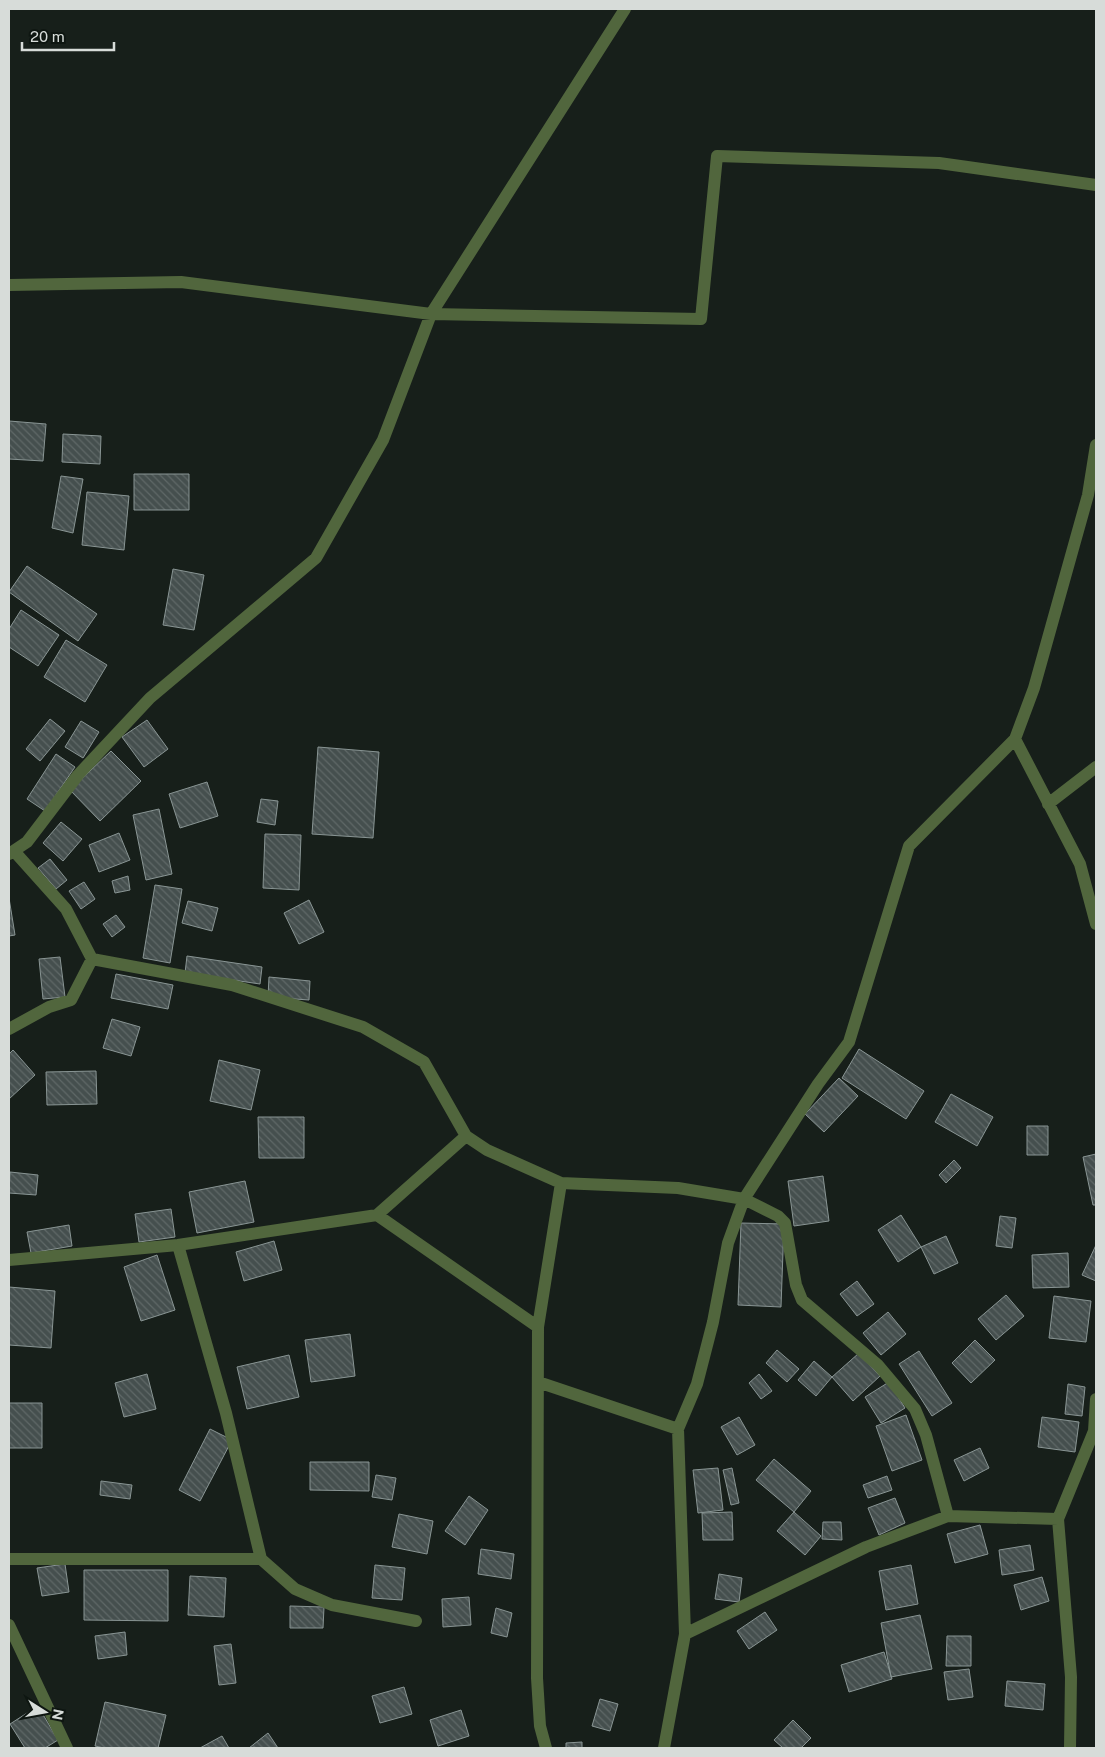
<svg xmlns="http://www.w3.org/2000/svg" width="1105" height="1757" viewBox="0 0 1105 1757" font-family="'Public Sans',sans-serif">
<defs>
<pattern id="building-back-hatch" width="6" height="6" patternUnits="userSpaceOnUse" patternTransform="scale(1.25)"><rect width="6" height="6" fill="#454f4e"/><path d="M-1 5l2 2M0 0l6 6M5-1l2 2" fill="none" stroke="#5f6867"/></pattern>
</defs>
<rect width="100%" height="100%" fill="#171f1a"/>
<!-- building -->
<path fill="url(#building-back-hatch)" stroke="#899594" d="M9 421 46 424 43 461 9 459Z
M63 434 101 436 100 464 62 462Z
M134 474H189V510H134Z
M61 476 83 479 73 533 52 528Z
M87 492 129 496 124 550 82 545Z
M27 566 97 614 78 641 9 592Z
M173 569 204 575 194 630 163 625Z
M21 610 59 635 38 666 9 647V629Z
M66 640 107 665 85 702 44 677Z
M50 719 65 731 40 761 26 749Z
M147 720 168 749 144 767 122 737Z
M81 721 99 732 83 758 65 747Z
M318 747 379 752 373 838 312 834Z
M111 751 141 781 100 821 70 790Z
M56 754 75 767 45 811 27 799Z
M207 782 218 816 180 828 169 794Z
M261 799 278 801 275 825 257 822Z
M159 809 172 874 146 880 133 815Z
M61 822 82 839 63 861 43 843Z
M119 833 130 860 99 872 89 845Z
M265 834 301 835 299 890 263 888Z
M50 859 67 880 56 889 38 868Z
M128 876 130 890 115 893 112 881Z
M84 882 95 899 81 909 69 891Z
M155 885 182 889 170 963 143 958Z
M9 898 15 935 9 936Z
M309 900 324 932 299 944 284 913Z
M188 901 218 908 212 931 182 923Z
M116 915 125 927 112 937 103 924Z
M187 956 262 967 260 984 185 973Z
M60 957 65 997 43 999 39 959Z
M116 974 173 985 168 1009 111 998Z
M269 977 310 981 309 1000 268 997Z
M112 1019 140 1027 131 1056 103 1048Z
M859 1049 924 1091 906 1119 842 1078Z
M13 1050 35 1075 9 1099V1054Z
M219 1060 260 1070 251 1110 210 1101Z
M96 1071 97 1104 47 1105 46 1072Z
M839 1078 858 1096 824 1132 805 1114Z
M951 1094 993 1117 977 1146 935 1122Z
M258 1117H304V1158H259Z
M1027 1126H1048V1155H1027Z
M1096 1154V1205H1093L1083 1157Z
M954 1160 961 1168 946 1183 939 1175Z
M10 1172 38 1175 36 1195 9 1193Z
M823 1176 829 1221 794 1226 788 1181Z
M245 1181 254 1222 197 1233 189 1192Z
M171 1209 175 1237 139 1242 135 1214Z
M901 1215 921 1247 898 1262 878 1230Z
M1000 1216 1016 1218 1012 1248 996 1246Z
M741 1223 784 1224 781 1307 738 1305Z
M69 1225 72 1246 31 1253 27 1232Z
M946 1236 958 1263 934 1274 921 1247Z
M274 1241 282 1270 244 1281 236 1252Z
M1096 1245V1281L1082 1275Z
M1068 1253 1069 1287 1033 1288 1032 1255Z
M157 1255 175 1310 141 1321 124 1267Z
M857 1281 874 1304 857 1316 840 1294Z
M9 1287 55 1291 51 1348 9 1345Z
M1006 1295 1024 1316 996 1340 978 1319Z
M1054 1296 1091 1301 1086 1342 1049 1338Z
M888 1312 906 1334 881 1355 863 1333Z
M350 1334 355 1376 311 1382 305 1340Z
M975 1340 995 1360 971 1383 952 1363Z
M777 1350 799 1369 787 1382 766 1363Z
M919 1351 952 1403 932 1416 899 1364Z
M859 1353 880 1376 853 1401 832 1377Z
M289 1355 299 1397 247 1409 237 1367Z
M814 1361 832 1377 816 1396 798 1380Z
M147 1374 156 1409 124 1417 115 1383Z
M759 1374 772 1391 761 1399 749 1383Z
M889 1382 905 1408 881 1423 865 1397Z
M1068 1384 1085 1387 1082 1416 1065 1414Z
M9 1403H42V1448H9Z
M906 1415 922 1460 892 1471 876 1426Z
M739 1417 755 1445 737 1455 721 1427Z
M1042 1417 1079 1422 1075 1452 1038 1447Z
M210 1429 232 1440 200 1501 179 1490Z
M980 1448 989 1468 964 1481 954 1460Z
M774 1459 811 1491 794 1512 756 1480Z
M310 1462H369V1491L310 1490Z
M718 1468 723 1510 698 1513 693 1470Z
M732 1468 739 1503 731 1505 723 1470Z
M376 1475 396 1478 392 1500 372 1497Z
M887 1476 892 1490 868 1498 863 1485Z
M101 1481 132 1485 130 1499 100 1495Z
M469 1496 488 1510 465 1545 445 1531Z
M895 1498 905 1523 879 1535 868 1508Z
M732 1512 733 1540H703L702 1513Z
M794 1512 821 1536 805 1555 777 1531Z
M399 1514 433 1521 427 1554 392 1547Z
M823 1522H841L842 1540 822 1539Z
M980 1525 988 1554 955 1563 947 1534Z
M1030 1545 1034 1570 1002 1575 999 1550Z
M481 1549 514 1554 511 1579 478 1574Z
M65 1564 69 1592 42 1596 37 1568Z
M375 1565 405 1568 402 1600 372 1598Z
M911 1565 918 1604 886 1610 879 1571Z
M84 1570H168V1621L84 1620Z
M719 1574 742 1578 739 1602 715 1599Z
M190 1576 226 1578 224 1617 188 1615Z
M1042 1577 1049 1601 1021 1610 1014 1585Z
M469 1597 471 1625 443 1627 442 1599Z
M290 1606 324 1607 323 1628H290Z
M496 1608 512 1613 507 1637 491 1633Z
M765 1612 777 1630 749 1649 737 1631Z
M920 1615 932 1669 891 1677 881 1623Z
M125 1632 127 1655 98 1659 95 1636Z
M947 1636H971V1666H946Z
M231 1644 236 1683 219 1685 214 1646Z
M884 1652 892 1679 849 1692 841 1665Z
M969 1669 973 1697 948 1700 944 1672Z
M1007 1681 1045 1684 1043 1710 1005 1706Z
M404 1687 412 1714 380 1723 372 1696Z
M600 1699 618 1704 610 1731 592 1726Z
M105 1702 166 1715 158 1748H104L95 1746Z
M38 1706 58 1740 45 1748H25L10 1724Z
M461 1710 469 1736 438 1746 430 1720Z
M793 1720 811 1738 801 1748H783L774 1740Z
M268 1733 278 1748H249Z
M222 1736 229 1748H200Z
M582 1742V1748H566V1743Z"/>
<g fill="none" stroke-linecap="round" stroke-linejoin="round">
<!-- minor -->
<path stroke="#51663d" stroke-width="12" d="M9 285 181 282 431 314 701 319 717 156 939 163 1096 185
M1015 739 1080 864 1096 924
M1048 804 1096 767
M14 851 66 909 92 959 232 985 363 1027 424 1062 466 1136 487 1150 561 1183 678 1188 744 1199 778 1216 785 1223 796 1285 802 1300 878 1365 915 1409 926 1435 948 1516
M9 854 27 842 78 775 150 698 316 558 383 440 431 314 625 9
M9 1029 49 1007 71 1000 92 959
M377 1215 538 1327
M178 1245 226 1413 261 1559 295 1589 332 1605 416 1621
M9 1260 178 1245 377 1215 466 1136
M538 1382 678 1429
M9 1559H261
M9 1625 67 1748
M685 1634 866 1547 948 1516 1058 1519
M546 1748 540 1726 537 1678 538 1327 561 1183
M664 1748 685 1634 678 1429 697 1384 713 1322 728 1243 744 1199 818 1084 849 1042 909 846 1015 739 1034 688 1088 495 1096 445
M1070 1748 1071 1677 1058 1519 1094 1431 1096 1399"/>
</g>
<!-- border -->
<rect width="1105" height="1757" fill="none" stroke="#d7dcd9" stroke-width="20"/>
<!-- north arrow -->
<g transform="translate(45 1712) rotate(101)" stroke="#0e1611" stroke-width="4" paint-order="stroke">
<path d="M0-4L9 19L0 12L-9 19Z" fill="#d7dcd9"/>
<text y="-8" font-size="14" font-weight="bold" text-anchor="middle" fill="#d7dcd9">N</text>
</g>
<!-- scale -->
<path d="M22 42v8h92v-8" fill="none" stroke="#d7dcd9" stroke-width="2.5"/>
<text x="30" y="42" font-size="15" fill="#d7dcd9" stroke="#0e1611" stroke-width="4" paint-order="stroke">20 m</text>
</svg>
